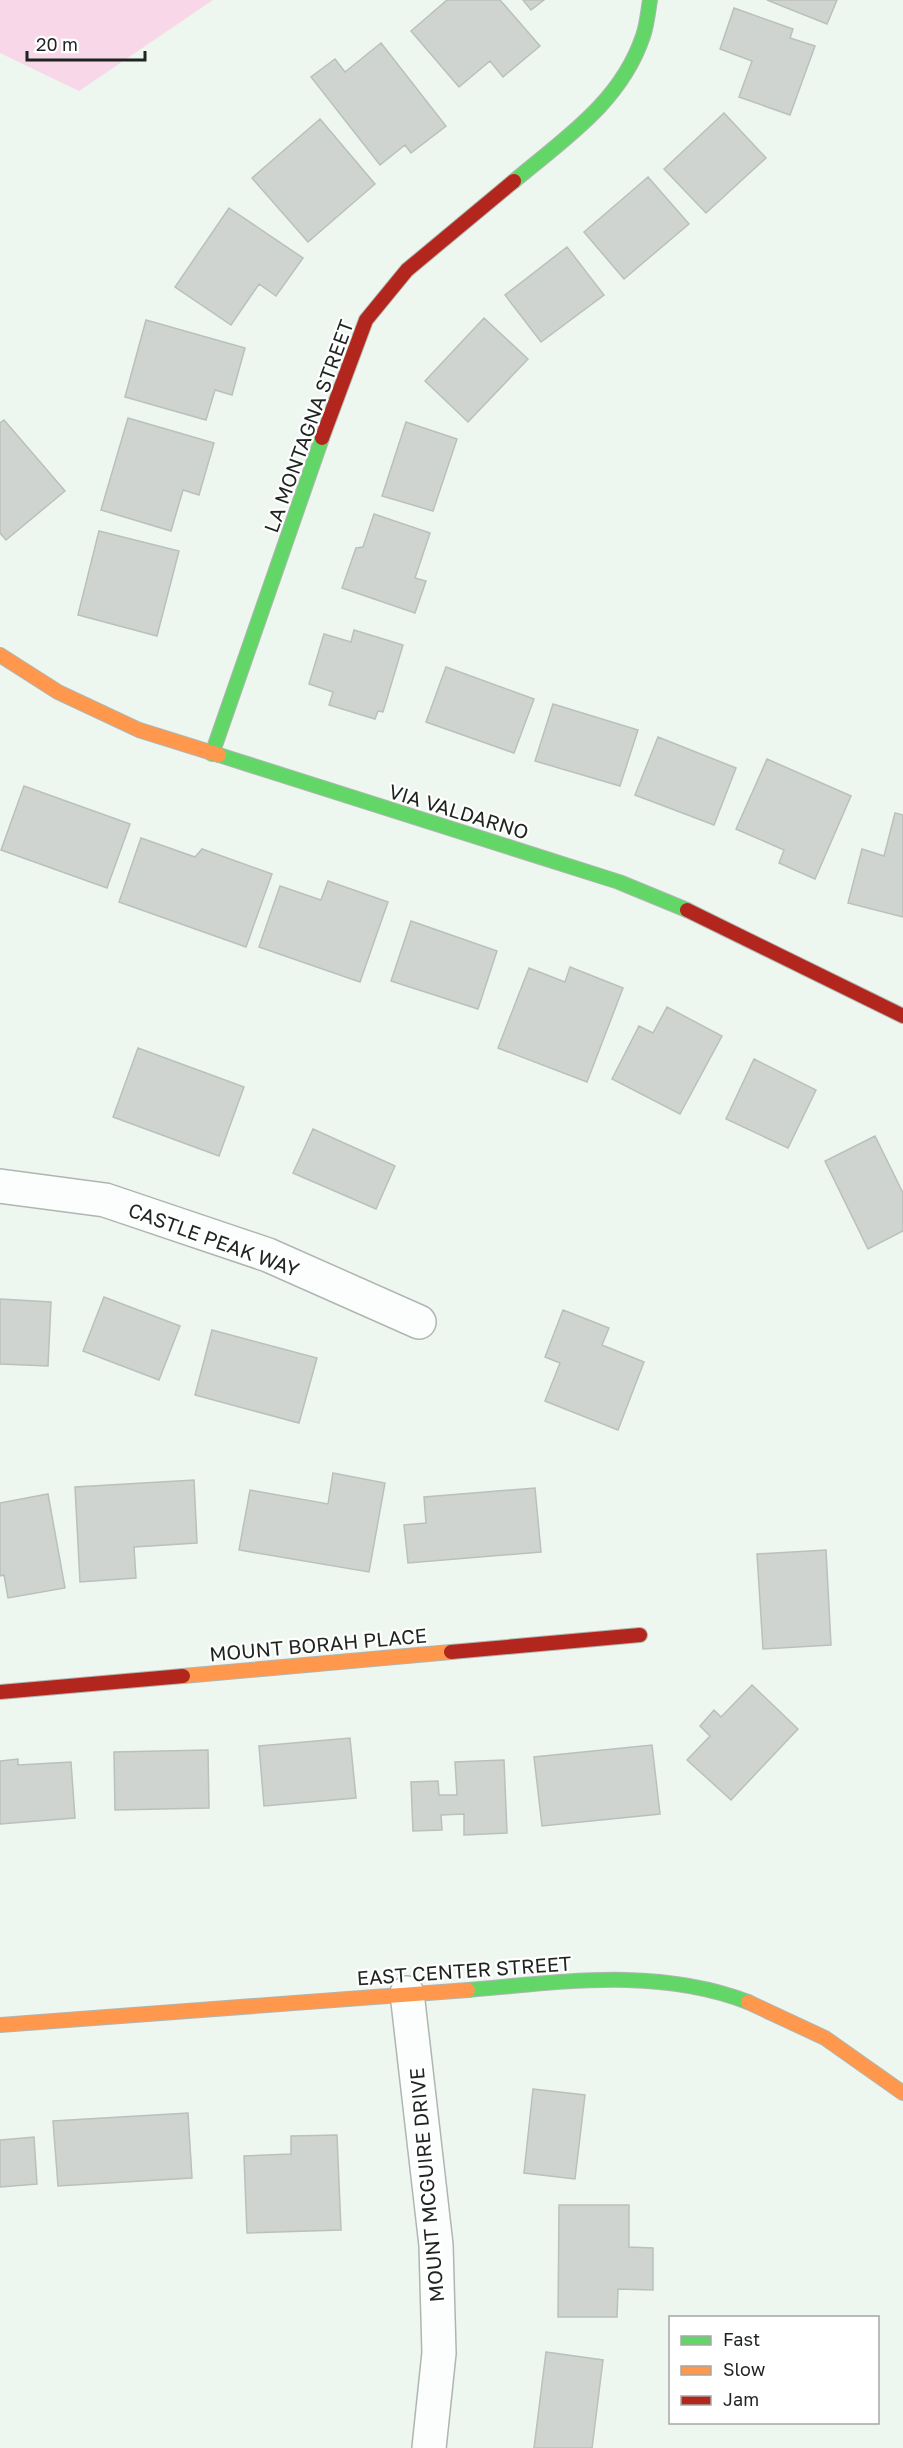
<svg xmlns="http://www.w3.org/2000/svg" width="903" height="2448" viewBox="0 0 903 2448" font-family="'Golos Text',sans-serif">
<rect width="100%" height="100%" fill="#eef6f0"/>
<!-- green -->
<path fill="#f7d7e8" d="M0 0H213L79 91 0 53Z"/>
<!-- building -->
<path fill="#cfd4d0" stroke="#bac0bb" stroke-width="1.5" d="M447 0H500L540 46 503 77 490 61 459 87 411 31Z
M523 0H544L531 10Z
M767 0H837L827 24Z
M734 8 793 29 790 38 815 46 790 115 739 97 752 61 720 49Z
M381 43 446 126 411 153 405 145 380 165 311 77 335 59 345 72Z
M724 113 766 158 706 213 664 169Z
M320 119 375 184 308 242 252 178Z
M648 177 689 224 624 279 584 232Z
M229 208 303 258 276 296 259 284 231 325 175 287Z
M567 247 604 295 541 342 505 295Z
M484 318 528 359 468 422 425 381Z
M146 320 245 348 232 395 215 390 206 420 125 397Z
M128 418 214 443 199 495 183 490 171 531 101 510Z
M4 420 65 491 6 540 0 533V423Z
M406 422 457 439 433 511 382 496Z
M374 514 430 533 415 578 426 581 415 613 342 588 356 548 363 547Z
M99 531 179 551 157 636 78 615Z
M354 630 403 645 383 712 378 711 375 719 329 705 333 692 309 684 324 634 351 642Z
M446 667 534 699 514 753 426 722Z
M553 704 638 730 620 786 535 761Z
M658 737 736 768 714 825 635 795Z
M767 759 851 796 815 879 779 863 784 850 736 829Z
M24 786 130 824 107 888 1 850Z
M895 813 903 815V917L848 903 862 849 884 856Z
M141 838 195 857 202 849 272 874 246 947 119 902Z
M328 881 388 902 360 982 259 947 280 886 321 900Z
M411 921 497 951 478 1009 391 981Z
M570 967 623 988 587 1082 498 1048 529 968 565 982Z
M667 1007 722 1036 680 1114 612 1079 639 1026 653 1033Z
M138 1048 244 1087 219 1156 113 1117Z
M754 1059 816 1090 788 1148 726 1119Z
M313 1129 395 1166 376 1209 293 1173Z
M875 1136 903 1193V1231L868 1249 825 1161Z
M104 1297 180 1326 159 1380 83 1351Z
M0 1299 51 1302 48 1366 0 1364Z
M563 1310 609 1328 602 1345 644 1362 618 1430 545 1401 560 1363 545 1357Z
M212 1330 317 1358 299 1423 195 1395Z
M333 1473 385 1483 369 1572 239 1550 250 1490 328 1504Z
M194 1480 197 1543 134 1547 136 1578 80 1582 75 1487Z
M535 1488 541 1552 408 1563 404 1525 426 1523 424 1497Z
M48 1494 65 1588 8 1598 4 1575 0 1576V1503Z
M826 1550 831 1645 763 1649 757 1554Z
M752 1685 798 1729 731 1800 687 1760 710 1736 700 1726 714 1710 721 1717Z
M350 1738 356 1798 264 1806 259 1746Z
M652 1745 660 1814 542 1826 534 1757Z
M208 1750 209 1808 115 1810 114 1752Z
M18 1759V1765L71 1762 75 1818 0 1824V1761Z
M504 1760 507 1833 464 1835V1814L441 1815 442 1830 413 1831 411 1782 438 1781 439 1795H457L455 1762Z
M533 2089 585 2095 575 2179 524 2173Z
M188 2113 192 2178 58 2186 53 2121Z
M337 2135 341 2230 247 2233 244 2156 291 2154V2136Z
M34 2137 37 2184 0 2187V2140Z
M559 2205H629V2247L653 2248V2290L618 2289 617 2317H558Z
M546 2352 603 2360 592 2448H534Z"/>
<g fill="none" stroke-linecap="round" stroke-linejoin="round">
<!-- street casing -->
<g stroke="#afb6b1" stroke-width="36">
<path id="street" d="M0 1186 105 1200 268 1255 419 1322
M407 1993 436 2245 439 2353 429 2448"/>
</g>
<!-- fast casing -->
<g stroke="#afb6b1" stroke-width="16">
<path id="fast" d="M514 181C564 139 621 102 643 36 647 25 648 12 650 0
M212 754 322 438
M219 755 619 882 687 910
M468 1990C562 1982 657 1967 748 2002"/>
</g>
<!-- slow casing -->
<g stroke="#afb6b1" stroke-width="16">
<path id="slow" d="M0 655 58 692 139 730 219 755
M183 1676 451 1652
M748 2002 825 2038 903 2093
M0 2025 468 1990"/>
</g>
<!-- jam casing -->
<g stroke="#afb6b1" stroke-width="16">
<path id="jam" d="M322 438 366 320 407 270 514 181
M687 910 903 1016
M451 1652 640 1635
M0 1692 183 1676"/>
</g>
<!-- street -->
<use href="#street" stroke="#fcfefd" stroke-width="33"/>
<!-- fast -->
<use href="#fast" stroke="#63d668" stroke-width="14"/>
<!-- slow -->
<use href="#slow" stroke="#ff974d" stroke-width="14"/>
<!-- jam -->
<use href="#jam" stroke="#b3261e" stroke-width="14"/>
</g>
<g text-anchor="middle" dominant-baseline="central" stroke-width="4.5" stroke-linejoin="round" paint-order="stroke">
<!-- street labels -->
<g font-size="20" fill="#1f2420" stroke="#fff">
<text transform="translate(308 426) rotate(-70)">LA MONTAGNA STREET</text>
<text transform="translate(459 811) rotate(17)">VIA VALDARNO</text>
<text transform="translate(214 1239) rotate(20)">CASTLE PEAK WAY</text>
<text transform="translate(318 1644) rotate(-5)">MOUNT BORAH PLACE</text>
<text transform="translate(464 1970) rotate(-4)">EAST CENTER STREET</text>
<text transform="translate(426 2185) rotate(-95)">MOUNT MCGUIRE DRIVE</text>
</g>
</g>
<!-- legend -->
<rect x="669" y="2316" width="210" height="108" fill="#ffffff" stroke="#a5a7a6" stroke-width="1.5"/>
<rect x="681" y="2336" width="30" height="9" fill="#63d668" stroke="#a5a7a6" stroke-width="1.5"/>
<text x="723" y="2346" font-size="18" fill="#1f2420">Fast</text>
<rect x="681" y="2366" width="30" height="9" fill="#ff974d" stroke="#a5a7a6" stroke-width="1.5"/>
<text x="723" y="2376" font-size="18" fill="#1f2420">Slow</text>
<rect x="681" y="2396" width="30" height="9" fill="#b3261e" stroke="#a5a7a6" stroke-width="1.5"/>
<text x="723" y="2406" font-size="18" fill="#1f2420">Jam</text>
<!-- scale -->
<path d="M27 51v9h118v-9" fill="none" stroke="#1f2420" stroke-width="3"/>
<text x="36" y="51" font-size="18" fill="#1f2420" stroke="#ffffff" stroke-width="4.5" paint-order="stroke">20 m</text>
</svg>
